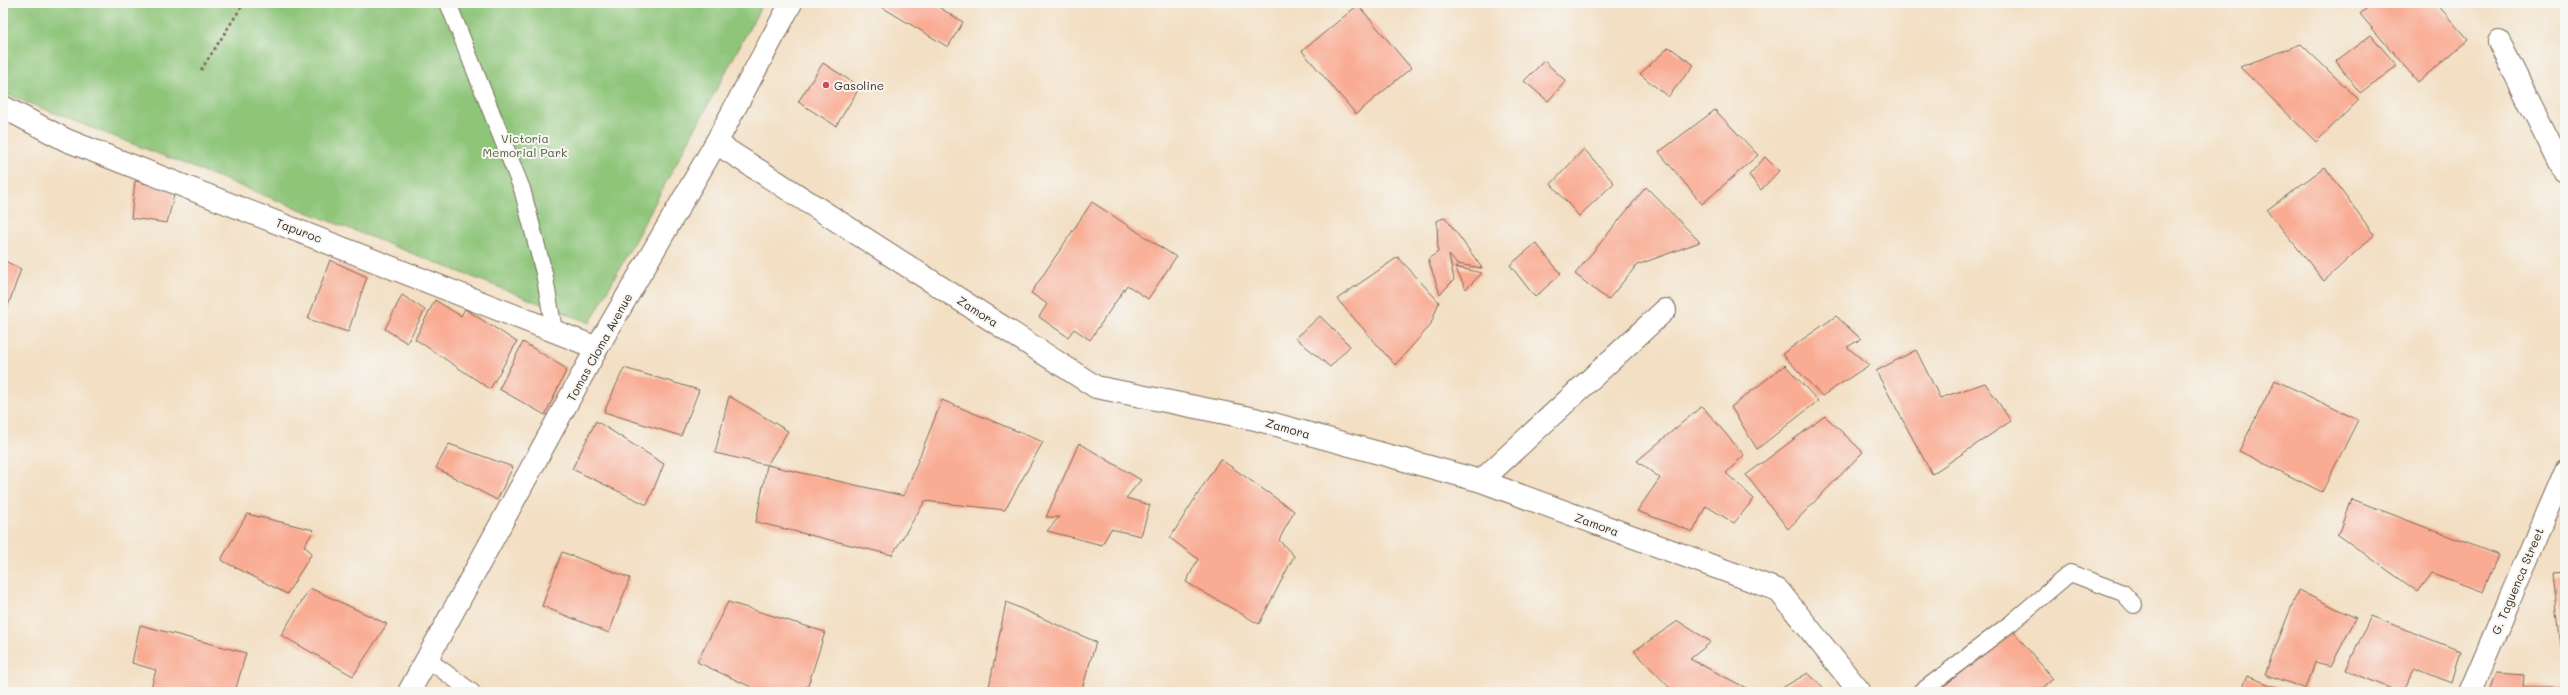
<svg xmlns="http://www.w3.org/2000/svg" width="2568" height="695" viewBox="0 0 2568 695" font-family="Mali,sans-serif">
<rect width="100%" height="100%" fill="#f6f6f2"/>
<filter id="ink" filterUnits="userSpaceOnUse"><feTurbulence type="fractalNoise" baseFrequency=".025" numOctaves="2"/><feDisplacementMap in="SourceGraphic" scale="8" xChannelSelector="R" yChannelSelector="G"/><feConvolveMatrix kernelMatrix="1 2 1 2 8 2 1 2 1" color-interpolation-filters="sRGB"/></filter>
<filter id="wash" filterUnits="userSpaceOnUse"><feTurbulence type="fractalNoise" baseFrequency=".012" numOctaves="4" result="noise"/><feDisplacementMap in="SourceGraphic" scale="16" xChannelSelector="R" yChannelSelector="G"/><feGaussianBlur stdDeviation="0.9" result="paint"/><feColorMatrix in="noise" values="0 0 0 0 0 0 0 0 0 0 0 0 0 0 0 0 0 1.4 0 .05"/><feComposite in="paint" operator="in"/></filter>
<g filter="url(#wash)">
<rect width="100%" height="100%" fill="#f3dfc3"/>
<!-- green -->
<path fill="#8ec579" stroke="#64784c" d="M3 3H763L590 323 3 93Z"/>
<g id="blocks">
<!-- building -->
<path fill="#f9ab93" d="M875 3H932L963 22 948 47Z
M2373 3H2436L2468 40 2418 82 2360 14Z
M1358 5 1411 68 1356 114 1302 51Z
M2371 35 2397 66 2360 93 2336 61Z
M2301 44 2359 100 2316 142 2240 67Z
M1669 47 1694 65 1668 97 1640 74Z
M1544 61 1566 81 1548 101 1524 81Z
M823 63 860 87 836 126 798 102Z
M1715 110 1758 155 1702 204 1659 152Z
M1584 149 1614 183 1579 216 1551 184Z
M1765 157 1779 171 1761 190 1749 175Z
M2325 167 2374 235 2324 281 2267 210Z
M135 181 175 191 167 223 131 218Z
M1646 187 1700 242 1637 265 1608 300 1575 274Z
M1092 202 1176 257 1148 299 1127 285 1090 340 1074 329 1068 337 1039 317 1047 304 1031 293Z
M1445 217 1482 268 1457 264 1449 255 1454 280 1440 294 1428 259 1438 252 1437 221Z
M1536 243 1561 274 1535 297 1510 265Z
M1398 257 1439 302 1430 326 1395 365 1337 299Z
M3 260 21 269 3 320Z
M330 260 367 277 348 332 308 319Z
M1455 267 1482 273 1466 289Z
M402 295 425 310 407 343 385 329Z
M435 300 461 316 465 309 517 342 490 389 415 339Z
M1320 316 1350 346 1330 367 1296 338Z
M1836 316 1861 339 1847 347 1869 365 1822 396 1782 354Z
M523 342 567 369 545 415 499 389Z
M1916 350 1940 398 1985 383 2011 421 1932 474 1876 371Z
M1785 365 1818 401 1757 449 1731 407Z
M624 368 699 390 681 436 604 412Z
M2275 380 2358 420 2322 492 2239 451Z
M729 396 788 431 767 465 715 453Z
M942 400 1043 442 1005 510 925 501 892 555 756 522 767 465 904 496Z
M1702 406 1744 455 1726 473 1754 499 1734 523 1706 506 1693 532 1637 511 1660 478 1637 461Z
M1825 416 1863 452 1788 529 1746 475Z
M596 421 664 464 647 505 572 469Z
M1079 443 1141 480 1126 498 1150 505 1141 536 1111 529 1102 545 1047 531 1059 517H1046Z
M449 444 513 467 497 500 436 468Z
M1220 459 1294 511 1279 540 1294 556 1259 624 1186 582 1198 559 1170 538Z
M2352 499 2498 555 2483 592 2432 573 2418 592 2337 534 2340 532Z
M247 514 314 530 304 546 312 553 287 594 221 560Z
M562 552 630 578 609 633 542 606Z
M2565 573V647H2561L2553 574Z
M310 588 387 624 353 676 281 635Z
M2298 590 2356 618 2331 666 2315 662 2306 689 2265 674Z
M728 602 825 632 806 692H762L697 662Z
M1006 602 1096 642 1081 692H988Z
M2371 616 2460 651 2451 683 2415 668 2402 692H2399L2346 670Z
M1678 621 1711 642 1690 659 1754 692H1664L1669 687 1634 651Z
M140 625 246 653 235 692H150L156 670 132 663Z
M2012 630 2053 679 2038 692H1937Z
M1808 673 1828 692H1775Z
M2496 673 2524 675 2523 687H2565V692H2489Z
M2247 676 2289 692H2240Z"/>
</g>
</g>
<g filter="url(#ink)">
<use href="#blocks" fill-opacity="0" stroke="#7b6958" stroke-width="1"/>
<g fill="none" stroke-linecap="round" stroke-linejoin="round">
<!-- lane casing -->
<g stroke="#7b6958" stroke-width="18">
<path id="lane" d="M448 3 522 189 544 273 554 330
M427 659 472 692
M1921 692 2011 623 2070 573 2123 593 2134 605"/>
</g>
<!-- street casing -->
<g stroke="#7b6958" stroke-width="24">
<path id="street" d="M2499 42 2565 173
M3 107 66 140 597 348
M716 143 1096 387 1255 419 1481 481 1778 590 1860 692
M1481 481 1665 310
M2470 692 2565 470"/>
</g>
<!-- secondary casing -->
<g stroke="#7b6958" stroke-width="24">
<path id="secondary" d="M409 692 597 348 716 143 791 3"/>
</g>
<!-- path -->
<path stroke="#7b6958" stroke-width="2.5" stroke-dasharray="3 3" stroke-linecap="butt" d="M201 70 244 3"/>
<!-- lane -->
<use href="#lane" stroke="#fff" stroke-width="16"/>
<!-- street -->
<use href="#street" stroke="#fff" stroke-width="22"/>
<!-- secondary -->
<use href="#secondary" stroke="#fff" stroke-width="22"/>
</g>
</g>
<!-- markers -->
<circle fill="#d1495b" stroke="#f6f6f2" stroke-width="1.5" cx="826" cy="85" r="4"/>
<g text-anchor="middle" dominant-baseline="central" stroke-width="4" stroke-linejoin="round" paint-order="stroke">
<!-- poi labels -->
<g font-size="12" fill="#3b2a1e" stroke="#f6f6f2" text-anchor="start">
<text x="834" y="85">Gasoline</text>
</g>
<!-- park labels -->
<g font-size="12" fill="#545839" stroke="#f6f6f2">
<text x="525" y="138">Victoria<tspan x="525" dy="14">Memorial Park</tspan></text>
</g>
<!-- street labels -->
<g font-size="12" fill="#3b2a1e" stroke="#f6f6f2">
<text transform="translate(299 230) rotate(21)">Tapuroc</text>
<text transform="translate(978 311) rotate(33)">Zamora</text>
<text transform="translate(599 347) rotate(-61)">Tomas Cloma Avenue</text>
<text transform="translate(1288 428) rotate(16)">Zamora</text>
<text transform="translate(1597 524) rotate(20)">Zamora</text>
<text transform="translate(2517 581) rotate(-67)">G. Taguenca Street</text>
</g>
</g>
<!-- margin -->
<rect width="2568" height="695" fill="none" stroke="#f6f6f2" stroke-width="16"/>
</svg>
